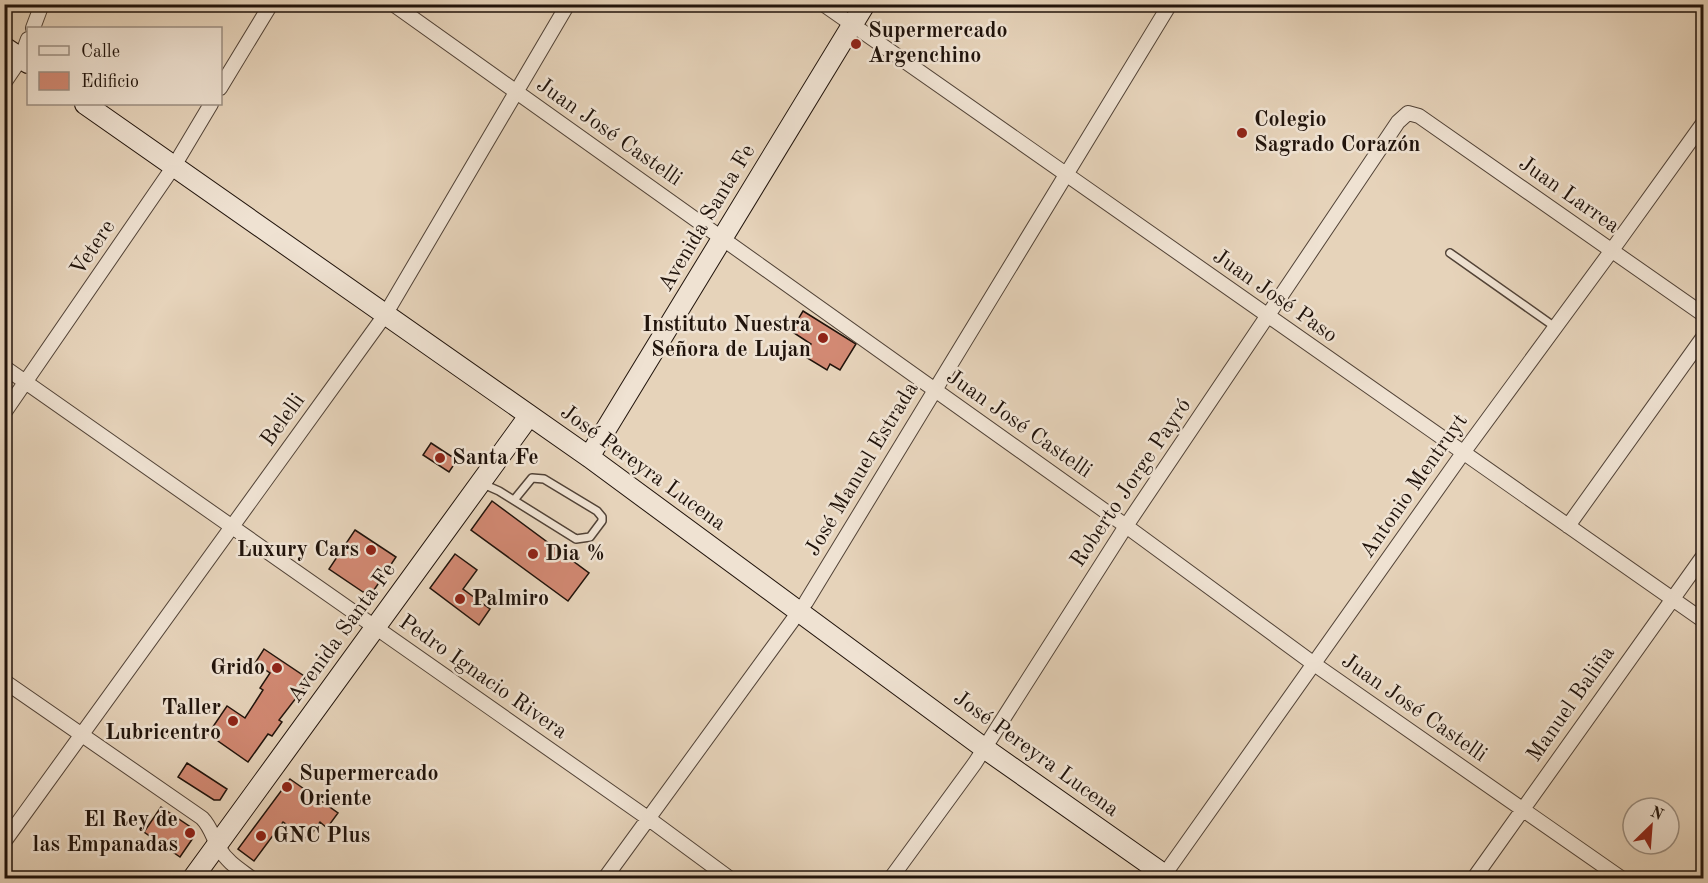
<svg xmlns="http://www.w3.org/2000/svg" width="1708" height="883" viewBox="0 0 1708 883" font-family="'Old Standard TT',serif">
<rect width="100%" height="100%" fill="#e6d3ba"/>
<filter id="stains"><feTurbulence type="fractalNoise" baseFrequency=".00333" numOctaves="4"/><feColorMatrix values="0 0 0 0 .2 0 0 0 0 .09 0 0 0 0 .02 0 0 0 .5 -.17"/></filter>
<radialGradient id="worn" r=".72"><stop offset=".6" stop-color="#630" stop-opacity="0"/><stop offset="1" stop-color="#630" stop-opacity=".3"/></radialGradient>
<!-- building -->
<path fill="#d28973" stroke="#20130b" stroke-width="1.5" d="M803 311 856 344 840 370 830 364 827 370 804 356 811 344 791 331Z
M431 443 457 460 449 472 423 455Z
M492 501 589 573 568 601 471 530Z
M355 530 396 557 374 590 363 592 329 569Z
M455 554 477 570 463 589 490 609 479 625 430 588Z
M264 649 310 680 279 720 282 722 272 736 268 734 248 762 208 734 227 706 245 718 263 690 260 688 270 673 255 663Z
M187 763 227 789 220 800H214L178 777Z
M290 779 338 813 327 828 320 822 308 839 283 822 254 861 238 849Z
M161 807 192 828 193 838 180 857 144 832Z"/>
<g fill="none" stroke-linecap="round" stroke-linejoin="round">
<!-- lane casing -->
<g stroke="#524337" stroke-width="10">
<path id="lane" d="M1450 253 1555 327
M483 484 499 491 576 539 590 537 602 521V517L597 511 544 479 532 478 514 500"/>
</g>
<!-- street casing -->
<g stroke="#524337" stroke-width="16">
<path id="street" d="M393 4 1126 526 1314 664 1621 878
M823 4 1704 621
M33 28 42 4
M4 83 21 58 28 39
M220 88 271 4
M4 367 649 819 729 878
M4 413 174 166 211 104
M1568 526 1704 336
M4 681 202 818C211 827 213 838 219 848 227 862 239 869 251 878
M4 842 385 315 568 4
M605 878 806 602 1170 4
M891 878 975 763 1126 526 1398 122 1408 113 1419 116 1704 315
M1162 878 1463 453 1612 250 1704 122
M1474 878 1704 555"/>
</g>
<!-- secondary casing -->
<g stroke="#20130b" stroke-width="22">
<path id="secondary" d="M4 47 28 63
M85 104 589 457 984 748 1169 878
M589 457 865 4
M193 878 529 416"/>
</g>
<!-- lane -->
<use href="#lane" stroke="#efe2d2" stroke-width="7"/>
<!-- street -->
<use href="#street" stroke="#efe2d2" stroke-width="14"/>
<!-- secondary -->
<use href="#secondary" stroke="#efe2d2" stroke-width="20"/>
</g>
<!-- markers -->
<g fill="#8f2418" stroke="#efe2d2" stroke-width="2">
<circle cx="856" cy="44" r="6"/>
<circle cx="1242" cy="133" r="6"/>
<circle cx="823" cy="338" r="6"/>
<circle cx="440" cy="458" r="6"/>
<circle cx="371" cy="550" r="6"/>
<circle cx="533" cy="554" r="6"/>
<circle cx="460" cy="599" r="6"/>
<circle cx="277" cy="668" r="6"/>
<circle cx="233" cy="721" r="6"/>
<circle cx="287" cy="787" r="6"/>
<circle cx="190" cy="833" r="6"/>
<circle cx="261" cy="836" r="6"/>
</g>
<g text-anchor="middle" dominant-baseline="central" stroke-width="5" stroke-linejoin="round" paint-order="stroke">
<!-- poi labels -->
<g font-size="22" font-weight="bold" fill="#20130b" stroke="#efe2d2" text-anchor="start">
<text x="868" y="31">Supermercado<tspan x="868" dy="25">Argenchino</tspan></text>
<text x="1254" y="120">Colegio<tspan x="1254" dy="25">Sagrado Corazón</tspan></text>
<text x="811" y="325" text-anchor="end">Instituto Nuestra<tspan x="811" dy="25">Señora de Lujan</tspan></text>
<text x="452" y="458">Santa Fe</text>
<text x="359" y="550" text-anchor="end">Luxury Cars</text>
<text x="545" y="554">Dia %</text>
<text x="472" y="599">Palmiro</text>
<text x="265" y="668" text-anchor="end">Grido</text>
<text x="221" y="708" text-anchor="end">Taller<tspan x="221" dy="25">Lubricentro</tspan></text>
<text x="299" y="774">Supermercado<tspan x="299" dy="25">Oriente</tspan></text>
<text x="178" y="820" text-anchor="end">El Rey de<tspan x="178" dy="25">las Empanadas</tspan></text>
<text x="273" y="836">GNC Plus</text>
</g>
<!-- street labels -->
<g font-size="22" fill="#20130b" stroke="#efe2d2">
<text transform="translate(609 132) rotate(35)">Juan José Castelli</text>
<text transform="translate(1569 195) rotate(35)">Juan Larrea</text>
<text transform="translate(707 218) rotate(-59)">Avenida Santa Fe</text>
<text transform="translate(93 248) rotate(-56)">Vetere</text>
<text transform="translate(1275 296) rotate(35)">Juan José Paso</text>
<text transform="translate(283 420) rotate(-54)">Belelli</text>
<text transform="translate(1019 424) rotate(35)">Juan José Castelli</text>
<text transform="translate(643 468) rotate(36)">José Pereyra Lucena</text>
<text transform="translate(862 469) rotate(-59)">José Manuel Estrada</text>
<text transform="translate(1131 483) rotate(-56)">Roberto Jorge Payró</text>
<text transform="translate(1414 486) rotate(-55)">Antonio Mentruyt</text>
<text transform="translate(342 633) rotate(-54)">Avenida Santa Fe</text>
<text transform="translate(483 677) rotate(35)">Pedro Ignacio Rivera</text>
<text transform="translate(1571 704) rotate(-55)">Manuel Baliña</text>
<text transform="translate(1414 708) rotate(35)">Juan José Castelli</text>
<text transform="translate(1036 754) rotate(36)">José Pereyra Lucena</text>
</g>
</g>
<!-- margin -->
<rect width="1708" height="883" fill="none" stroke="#e6d3ba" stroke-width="24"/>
<rect x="6" y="6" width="1696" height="871" fill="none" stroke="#20130b" stroke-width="3"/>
<rect x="12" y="12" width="1684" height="859" fill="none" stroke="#20130b" stroke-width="1.5"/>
<!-- legend -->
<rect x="27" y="27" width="195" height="78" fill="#efe2d2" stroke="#9c8f82" stroke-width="1.5"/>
<rect x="39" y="46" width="30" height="9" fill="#efe2d2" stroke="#9c8f82" stroke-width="1.5"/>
<text x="81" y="57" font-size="18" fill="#20130b">Calle</text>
<rect x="39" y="72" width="30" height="18" fill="#d28973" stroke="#9c8f82" stroke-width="1.5"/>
<text x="81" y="87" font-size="18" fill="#20130b">Edificio</text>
<!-- north arrow -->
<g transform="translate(1651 826) rotate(25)"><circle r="28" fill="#efe2d2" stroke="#9c8f82" stroke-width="1.5"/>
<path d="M0-4.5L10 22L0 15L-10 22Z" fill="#8f2418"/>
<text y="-9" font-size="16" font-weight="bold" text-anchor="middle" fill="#20130b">N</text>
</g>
<rect width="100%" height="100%" filter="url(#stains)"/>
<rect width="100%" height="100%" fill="url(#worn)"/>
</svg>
